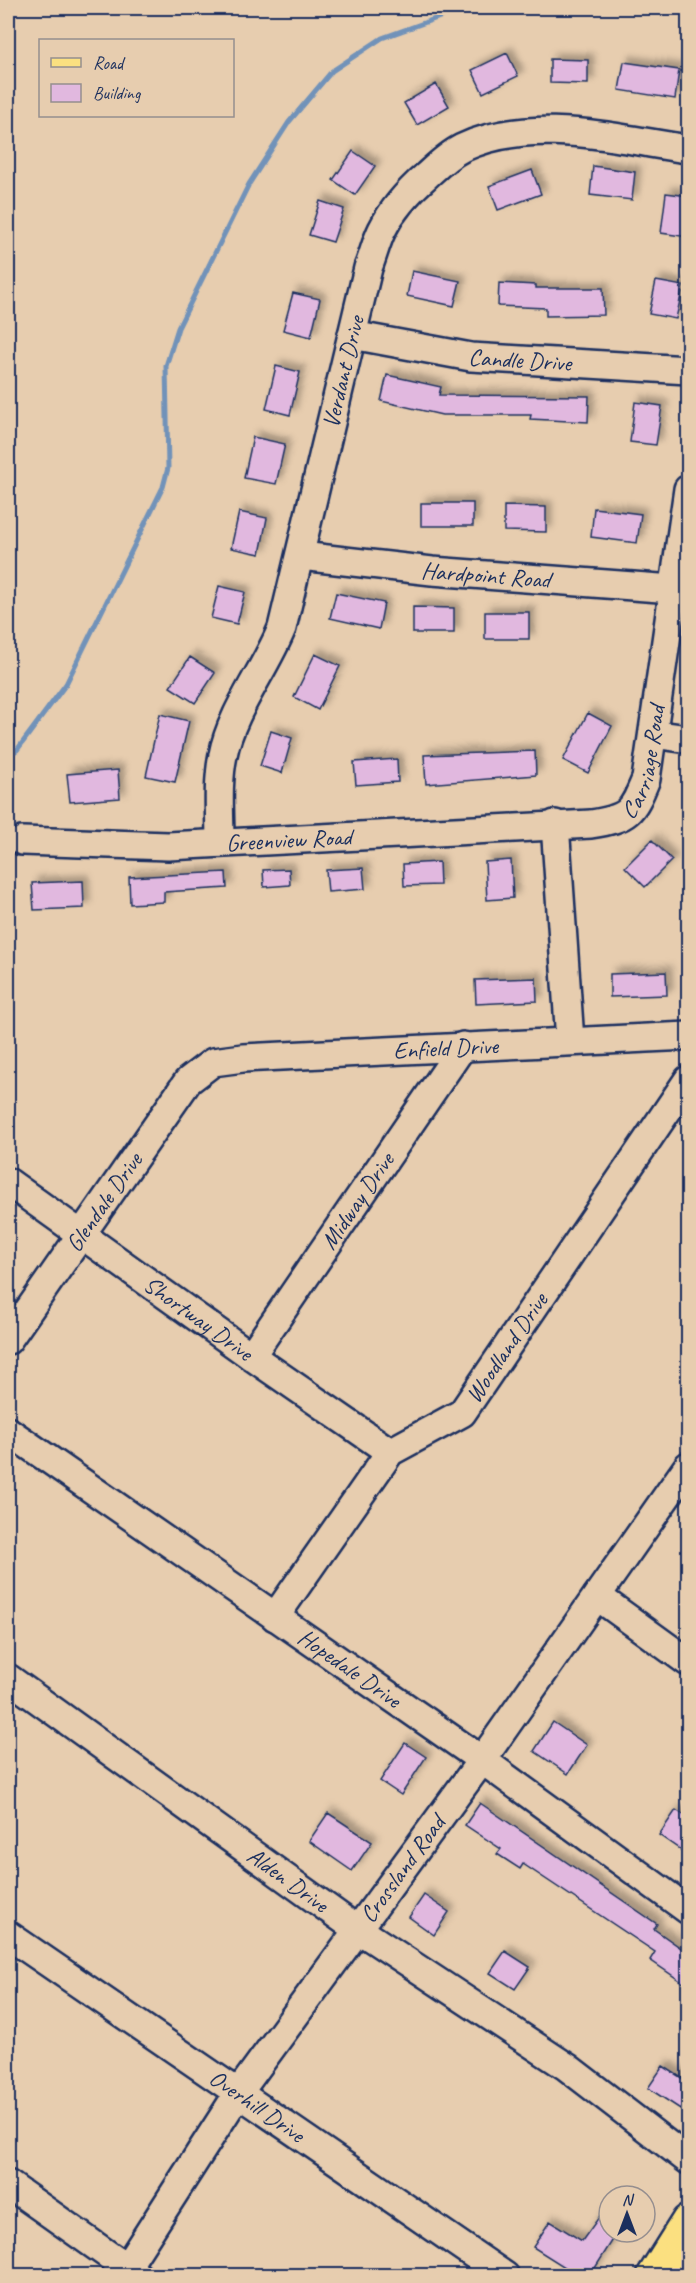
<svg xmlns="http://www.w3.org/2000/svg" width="696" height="2283" viewBox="0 0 696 2283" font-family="Caveat,sans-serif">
<defs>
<filter id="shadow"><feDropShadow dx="5.5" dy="-5.5" stdDeviation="3" flood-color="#0004"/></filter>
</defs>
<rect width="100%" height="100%" fill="#e7cdaf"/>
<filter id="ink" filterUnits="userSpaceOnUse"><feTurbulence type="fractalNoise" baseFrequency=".0167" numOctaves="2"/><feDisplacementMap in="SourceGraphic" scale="12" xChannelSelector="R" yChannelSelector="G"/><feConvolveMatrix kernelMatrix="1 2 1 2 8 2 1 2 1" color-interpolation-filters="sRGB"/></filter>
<g filter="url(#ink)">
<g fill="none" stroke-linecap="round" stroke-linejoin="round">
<!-- stream -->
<path stroke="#7192b9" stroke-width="5" d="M8 756 17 750 66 684 163 487 168 468 166 366 178 328 249 184 289 122 332 71 382 38 465 8"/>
</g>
<!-- building -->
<path fill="#e1b8df" stroke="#1b2f5e" stroke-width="1.5" filter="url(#shadow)" d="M507 53 518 76 483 93 472 70Z
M550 59 588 60V84L550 83Z
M624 62 679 70 675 99 619 90Z
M436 84 449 106 417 125 404 103Z
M353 151 375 166 355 195 333 180Z
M593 166 635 172 632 200 590 195Z
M532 170 541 194 498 210 489 186Z
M666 193 688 196V237L661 233Z
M320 201 344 209 333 242 309 235Z
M412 271 460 281 454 306 407 296Z
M656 281 683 286 676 319 649 314Z
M499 283 536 285V288H603L604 315 546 316V308L498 306Z
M293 293 320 299 311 337 283 330Z
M276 366 300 372 290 415 266 409Z
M387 375 441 387 439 395 589 396 588 422 530 419 531 415H442L381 401Z
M635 402 662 406 656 445 630 442Z
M253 437 285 444 276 484 244 478Z
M421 503H473V526H421Z
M504 506 546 507V532L504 531Z
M594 508 641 514 637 543 591 537Z
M239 512 267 518 260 554 231 548Z
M219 586 245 592 237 624 211 618Z
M336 593 384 603 379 629 330 618Z
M413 607 454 608V633H413Z
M485 612H529V639H485Z
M315 654 340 666 318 710 294 697Z
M190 657 215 673 195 703 170 687Z
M588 713 612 726 588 773 563 760Z
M160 714 189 721 175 782 146 776Z
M271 731 292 738 282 773 260 766Z
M535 751 536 775 426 784 424 755Z
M397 759 398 782 356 785 354 762Z
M118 770 120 798 70 802 67 774Z
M652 840 672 860 645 887 625 867Z
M511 860 513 898 487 900 485 862Z
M439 862 440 885 404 886 403 864Z
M363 868 365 889 328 892 326 870Z
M289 869 290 885 264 887 263 870Z
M226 872 227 888 164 892V902L130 904 129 877Z
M83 881 84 908 34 910 32 883Z
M666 972 667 995 610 997V974Z
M536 978 537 1001 476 1004 475 980Z
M553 1722 587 1745 568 1774 534 1751Z
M405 1743 426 1757 401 1795 380 1781Z
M480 1803 657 1924 654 1929 688 1953V1986L650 1960 655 1952 523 1864 520 1869 497 1854 501 1849 465 1825Z
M676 1810 688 1818V1855L659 1835Z
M328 1813 372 1842 352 1871 309 1841Z
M424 1895 449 1912 434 1935 409 1917Z
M505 1951 530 1967 515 1989 490 1973Z
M663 2066 688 2082V2114L648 2088Z
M609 2203V2235L614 2238 590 2276H572L564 2270 565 2267 533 2247 550 2221 582 2241Z"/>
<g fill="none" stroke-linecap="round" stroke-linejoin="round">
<!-- minor casing -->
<g stroke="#1b2f5e" stroke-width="32">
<g id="minor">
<path id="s1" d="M352 335 471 357 688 370"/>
<path id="s2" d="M301 556 432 571 673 589"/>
<path d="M653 734 688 739"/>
<path d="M555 824 570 1041"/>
<path id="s3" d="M22 841 168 846 591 824C629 818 632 813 646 779L688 489"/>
<path id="s4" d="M220 843C220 814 217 784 223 755 231 712 265 670 282 628L368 268C373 256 376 242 382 230 392 210 410 190 426 176 437 166 448 155 462 148 531 115 617 139 688 149"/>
<path id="s5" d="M8 1182 251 1356 390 1452"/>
<path id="s6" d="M8 1340 188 1081 213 1062 243 1058 688 1036"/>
<path id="s7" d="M251 1356 463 1046"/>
<path id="s8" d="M8 1431 482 1760 688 1910"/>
<path d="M597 1596 688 1662"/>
<path id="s9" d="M275 1617 390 1452 462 1413 688 1080"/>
<path id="s10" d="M8 1678 344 1920 567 2067 688 2160"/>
<path id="s11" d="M8 1935 505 2276"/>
<path d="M8 2184 138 2276"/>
<path id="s12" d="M121 2276 239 2092 482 1760 688 1466"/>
</g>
</g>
<!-- major casing -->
<g stroke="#1b2f5e" stroke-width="38">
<path id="major" d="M654 2276 688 2222"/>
</g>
<!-- minor -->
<use href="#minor" stroke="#e7cdaf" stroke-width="27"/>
<!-- major -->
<use href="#major" stroke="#fbe080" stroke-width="33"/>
</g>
</g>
<g text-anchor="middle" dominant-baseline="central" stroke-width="4.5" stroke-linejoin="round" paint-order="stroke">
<!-- street labels -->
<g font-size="24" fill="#1b2f5e" stroke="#e7cdaf">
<text stroke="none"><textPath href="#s1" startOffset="170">Candle Drive</textPath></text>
<text stroke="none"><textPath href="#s4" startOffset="492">Verdant Drive</textPath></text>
<text stroke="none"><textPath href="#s2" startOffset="186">Hardpoint Road</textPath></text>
<text stroke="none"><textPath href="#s3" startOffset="663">Carriage Road</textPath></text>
<text stroke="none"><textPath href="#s3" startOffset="267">Greenview Road</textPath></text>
<text stroke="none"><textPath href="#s6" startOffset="580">Enfield Drive</textPath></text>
<text stroke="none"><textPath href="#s6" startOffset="168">Glendale Drive</textPath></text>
<text stroke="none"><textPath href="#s7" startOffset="188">Midway Drive</textPath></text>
<text stroke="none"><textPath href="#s5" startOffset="234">Shortway Drive</textPath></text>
<text stroke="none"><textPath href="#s9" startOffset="362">Woodland Drive</textPath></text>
<text stroke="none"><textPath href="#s8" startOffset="416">Hopedale Drive</textPath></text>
<text stroke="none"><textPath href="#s12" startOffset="495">Crossland Road</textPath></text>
<text stroke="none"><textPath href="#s10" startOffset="345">Alden Drive</textPath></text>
<text stroke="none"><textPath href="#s11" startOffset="302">Overhill Drive</textPath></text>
</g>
</g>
<!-- margin -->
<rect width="696" height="2283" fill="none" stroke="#e7cdaf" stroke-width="30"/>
<rect x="15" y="15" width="666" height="2253" fill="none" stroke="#1b2f5e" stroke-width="2" filter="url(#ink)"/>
<!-- legend -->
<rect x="39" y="39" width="195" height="78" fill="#e7cdaf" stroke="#958e8f" stroke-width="1.5"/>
<rect x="51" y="58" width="30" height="9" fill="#fbe080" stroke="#958e8f" stroke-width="1.5"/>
<text x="93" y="69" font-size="18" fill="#1b2f5e">Road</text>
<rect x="51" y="84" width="30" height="18" fill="#e1b8df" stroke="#958e8f" stroke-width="1.5"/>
<text x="93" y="99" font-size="18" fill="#1b2f5e">Building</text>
<!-- north arrow -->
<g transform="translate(627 2214)"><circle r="28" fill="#e7cdaf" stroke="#958e8f" stroke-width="1.5"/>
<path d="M0-4.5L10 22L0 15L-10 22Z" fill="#1b2f5e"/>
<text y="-9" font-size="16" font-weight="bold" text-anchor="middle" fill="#1b2f5e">N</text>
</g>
</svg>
